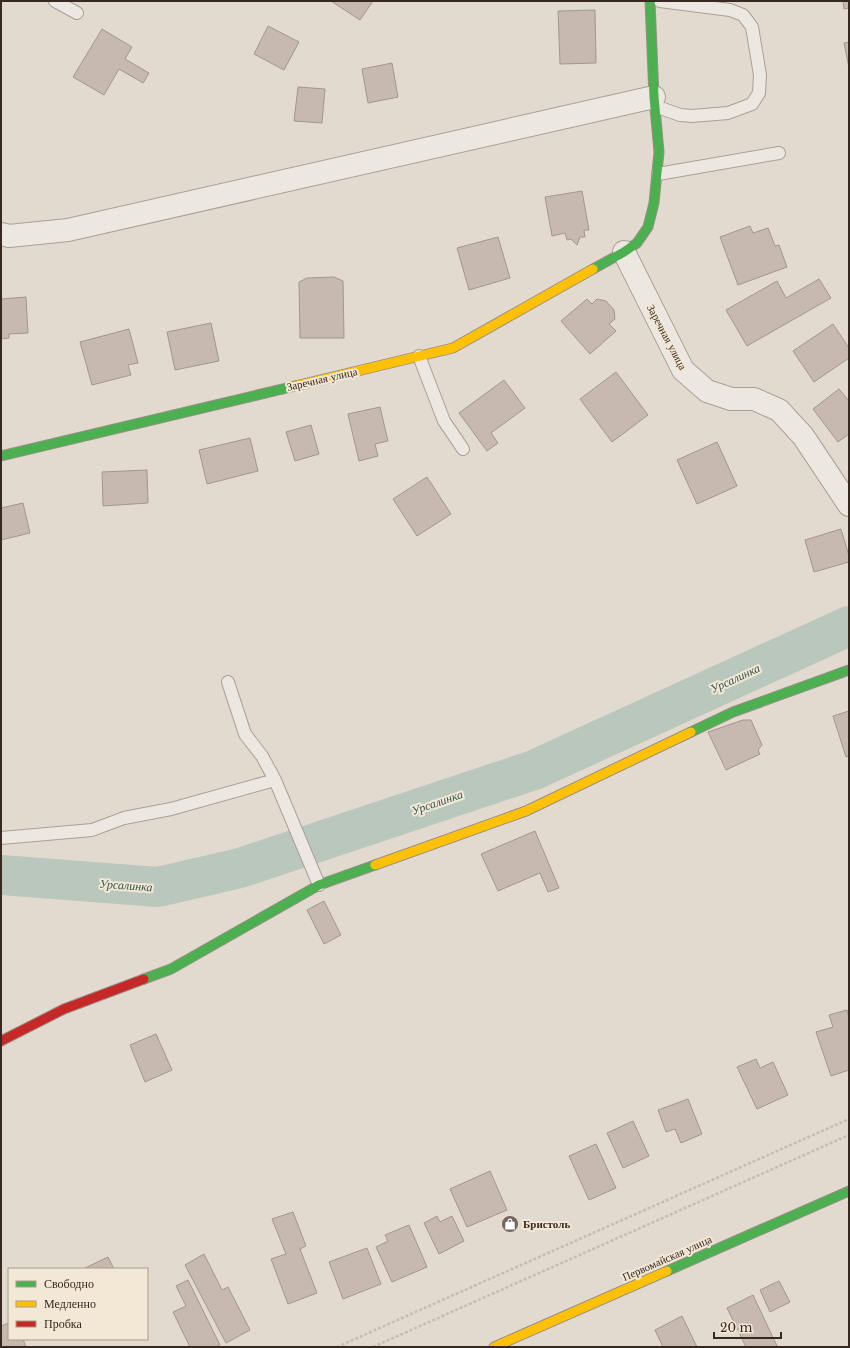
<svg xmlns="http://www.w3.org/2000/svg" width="850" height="1348" viewBox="0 0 850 1348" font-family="'Libre Baskerville',serif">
<rect width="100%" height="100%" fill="#e3dacf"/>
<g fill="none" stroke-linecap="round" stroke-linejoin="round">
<!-- river -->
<path stroke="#bac7bd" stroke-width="40" d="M1 875 158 887 240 868 534 770 849 626"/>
</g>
<!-- building -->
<path fill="#c7b8b0" stroke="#a3968e" d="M331 1H373L360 20Z
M843 1H849V8L844 9Z
M595 10 596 63 560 64 558 11Z
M268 26 299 42 284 70 254 54Z
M102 29 132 47 125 59 149 73 143 83 119 69 104 95 73 77Z
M849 42V68L844 43Z
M392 63 398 97 368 103 362 69Z
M298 87 325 89 322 123 294 121Z
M582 191 589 230H584L585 237H580L577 245 571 239 567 240 565 233 552 236 545 197Z
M750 226 753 233 768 228 775 246 779 245 787 267 738 285 720 237Z
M498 237 510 278 469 290 457 248Z
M334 277 343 281 344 338H300L299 282 307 278Z
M819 279 831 298 747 346 726 310 777 281 786 298Z
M26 297 28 333 9 334V338L1 339V299Z
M587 299 592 304 597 299 606 301 614 310 615 319 609 324 616 331 590 354 561 321Z
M211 323 219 361 175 370 167 332Z
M833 324 849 348V358L814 382 793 351Z
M129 329 138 363 128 365 131 375 92 385 80 342Z
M616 372 648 415 612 442 580 399Z
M504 380 525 408 491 433 498 443 487 451 459 413Z
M839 389 849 401V434L838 442 813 409Z
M380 407 388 441 375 444 378 456 359 461 348 414Z
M311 425 319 454 295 461 286 432Z
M250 438 258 471 207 484 199 450Z
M717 442 737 486 697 504 677 460Z
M147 470 148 503 103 506 102 472Z
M427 477 451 514 417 536 393 499Z
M23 503 30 533 1 540V508Z
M841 529 849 556V562L814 572 805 540Z
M849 711V756L846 757 833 716Z
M743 720H751L762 745 758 750 760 754 726 770 708 732Z
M535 831 559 888 548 892 540 873 498 891 481 854Z
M324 901 341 935 324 944 307 910Z
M847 1010 849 1018V1070L831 1076 816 1032 833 1027 829 1015Z
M156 1034 172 1070 145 1082 130 1045Z
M756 1059 760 1068 773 1062 788 1095 757 1109 737 1067Z
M688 1099 702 1134 681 1143 675 1129 666 1132 658 1110Z
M633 1121 649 1156 623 1168 607 1133Z
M596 1144 616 1188 589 1200 569 1156Z
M490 1171 507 1210 467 1227 450 1189Z
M293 1212 306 1246 300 1249 317 1293 288 1304 271 1259 286 1254 272 1219Z
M437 1216 440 1222 452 1216 464 1241 439 1254 424 1223Z
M409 1225 427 1267 392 1282 376 1247 388 1241 385 1235Z
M367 1248 381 1284 343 1299 329 1262Z
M204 1254 222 1290 228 1287 250 1330 226 1343 185 1265Z
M108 1257 114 1269H83Z
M188 1280 220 1345 216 1347H190L173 1312 186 1306 176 1286Z
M779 1281 790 1302 770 1312 760 1290Z
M753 1295 777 1346 774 1347H746L727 1308Z
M682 1316 697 1347H663L655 1330Z
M9 1323V1339H23L26 1347H1V1326Z"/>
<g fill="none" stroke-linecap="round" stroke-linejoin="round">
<!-- lane casing -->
<g stroke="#a9a097" stroke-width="14">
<path id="lane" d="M55 1 77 13
M655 106 680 115 692 116 728 113 752 104 759 93 760 75 752 27 743 15 730 10 660 1
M658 174 779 153
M419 356 444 421 463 449
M228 682 245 734 262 756 275 780 319 885
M1 838 92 830 124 818 171 809 275 780"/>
</g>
<!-- street casing -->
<g stroke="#a9a097" stroke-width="24">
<path id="street" d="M1 234 9 236 68 230 654 97
M624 252 683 370 707 391 731 399H754L779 410 803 436 849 505"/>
</g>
<!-- fast casing -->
<g stroke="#988f88" stroke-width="11">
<path id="fast" d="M593 269 624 252 637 243 648 227 654 203 659 152 654 97 650 1
M1 456 295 386
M691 732 733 712 849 670
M144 979 171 969 319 885 375 865
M667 1271 849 1191"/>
</g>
<!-- slow casing -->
<g stroke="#988f88" stroke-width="11">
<path id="slow" d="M295 386 453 348 593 269
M375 865 526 811 691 732
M494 1347 667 1271"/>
</g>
<!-- jam casing -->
<g stroke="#988f88" stroke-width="11">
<path id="jam" d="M1 1041 64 1009 144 979"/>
</g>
<!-- path -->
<path stroke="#c4bdb6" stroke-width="2.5" stroke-dasharray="3 2" stroke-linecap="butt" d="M337 1347 849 1119
M373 1347 849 1135"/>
<!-- lane -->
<use href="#lane" stroke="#ece7e0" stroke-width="12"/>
<!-- street -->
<use href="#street" stroke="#ece7e0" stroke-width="22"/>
<!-- fast -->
<use href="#fast" stroke="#4caf50" stroke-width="9"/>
<!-- slow -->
<use href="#slow" stroke="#ffc107" stroke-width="9"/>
<!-- jam -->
<use href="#jam" stroke="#c62828" stroke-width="9"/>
</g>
<!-- icons -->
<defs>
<g id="shop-disc" transform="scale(0.9)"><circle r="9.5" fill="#73665d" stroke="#f3e7d6"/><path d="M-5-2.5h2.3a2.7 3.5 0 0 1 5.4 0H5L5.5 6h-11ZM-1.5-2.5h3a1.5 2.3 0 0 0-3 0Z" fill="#fff"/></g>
</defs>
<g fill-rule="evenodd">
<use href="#shop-disc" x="510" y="1224"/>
</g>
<g text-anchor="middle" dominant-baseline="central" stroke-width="4" stroke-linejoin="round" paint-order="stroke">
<!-- street labels -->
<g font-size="11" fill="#372820" stroke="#f3e7d6">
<text transform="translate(667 337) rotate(62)">Заречная улица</text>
<text transform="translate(322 379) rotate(-13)">Заречная улица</text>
<text transform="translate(667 1258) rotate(-24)">Первомайская улица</text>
</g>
<!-- poi labels -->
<g font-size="11" font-weight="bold" fill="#372820" stroke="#f3e7d6" text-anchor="start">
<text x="523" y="1224">Бристоль</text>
</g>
<!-- water labels -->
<g font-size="12" font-style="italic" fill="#30564e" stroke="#f3e7d6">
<text transform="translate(735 678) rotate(-25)">Урсалинка</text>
<text transform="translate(437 802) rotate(-19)">Урсалинка</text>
<text transform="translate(126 885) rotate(4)">Урсалинка</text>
</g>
</g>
<!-- border -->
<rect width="850" height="1348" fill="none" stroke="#372820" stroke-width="4"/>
<!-- legend -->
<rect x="8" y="1268" width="140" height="72" fill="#f3e7d6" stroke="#a89b8d"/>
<rect x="16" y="1281" width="20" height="6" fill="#4caf50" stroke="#a89b8d"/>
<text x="44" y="1288" font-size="12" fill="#372820">Свободно</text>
<rect x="16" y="1301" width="20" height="6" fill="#ffc107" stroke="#a89b8d"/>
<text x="44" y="1308" font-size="12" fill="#372820">Медленно</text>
<rect x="16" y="1321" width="20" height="6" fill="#c62828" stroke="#a89b8d"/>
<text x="44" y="1328" font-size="12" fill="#372820">Пробка</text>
<!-- scale -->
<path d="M714 1332v6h67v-6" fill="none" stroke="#372820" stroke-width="2"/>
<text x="720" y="1332" font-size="12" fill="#372820" stroke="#f3e7d6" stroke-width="3" paint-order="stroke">20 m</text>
</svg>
